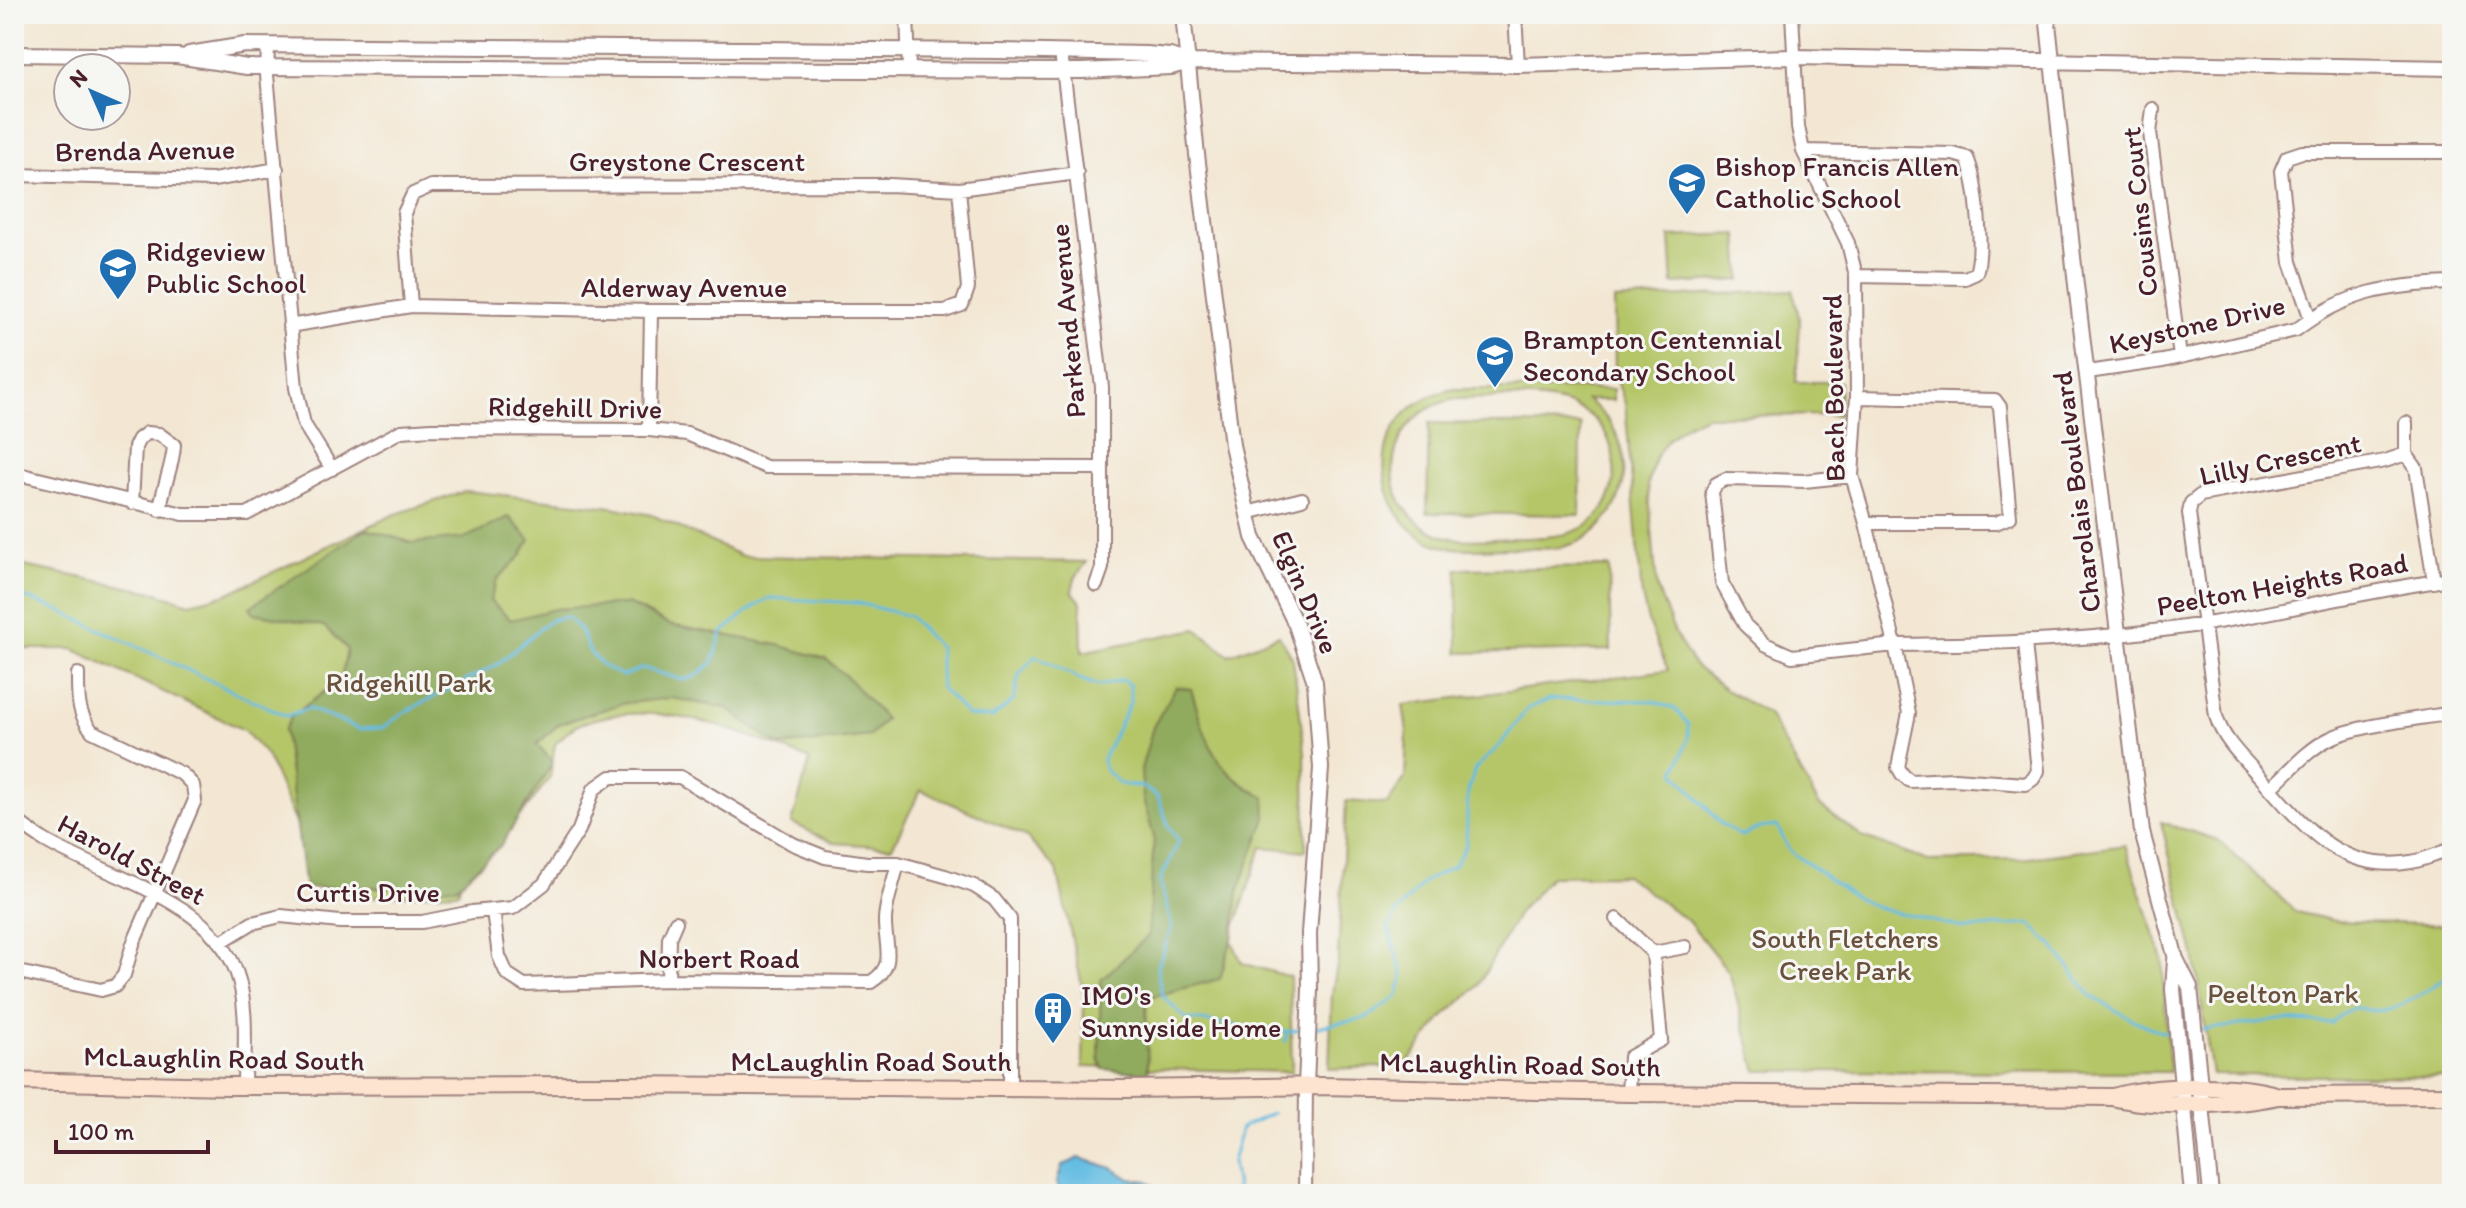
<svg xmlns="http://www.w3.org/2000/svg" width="2466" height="1208" viewBox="0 0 2466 1208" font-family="Itim,sans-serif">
<rect width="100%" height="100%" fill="#f6f6f2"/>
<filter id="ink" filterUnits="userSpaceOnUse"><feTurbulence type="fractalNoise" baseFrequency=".0125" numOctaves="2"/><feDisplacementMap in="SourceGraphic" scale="16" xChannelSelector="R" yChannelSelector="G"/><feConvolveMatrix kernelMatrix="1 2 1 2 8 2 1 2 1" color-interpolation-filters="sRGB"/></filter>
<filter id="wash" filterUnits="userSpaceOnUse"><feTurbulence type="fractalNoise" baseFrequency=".006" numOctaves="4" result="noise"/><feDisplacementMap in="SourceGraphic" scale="32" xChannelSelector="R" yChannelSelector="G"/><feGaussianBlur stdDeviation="1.8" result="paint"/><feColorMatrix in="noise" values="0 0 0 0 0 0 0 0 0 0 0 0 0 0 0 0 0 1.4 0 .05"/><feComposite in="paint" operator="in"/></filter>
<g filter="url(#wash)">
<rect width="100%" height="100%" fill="#f3e7d3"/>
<!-- green -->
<path fill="#b5c669" stroke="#80724a" stroke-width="2" fill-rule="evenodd" d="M1738 234 1741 280 1673 284 1670 237Z
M1793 290 1800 322 1796 382H1840L1839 415 1707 416 1689 423 1668 439 1655 458 1648 484 1657 588 1676 636 1694 665 1724 689 1768 714 1819 805 1862 837 1928 861 2022 859 2125 845 2162 957 2170 1072 1757 1071 1729 972 1688 921 1625 875 1551 876 1518 913 1478 986 1441 1019 1405 1066 1329 1069 1332 993 1338 960 1346 801 1387 804 1405 778 1407 732 1403 705 1668 670 1649 625 1642 597 1625 403 1615 376 1614 300Z
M1455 389H1613V400H1587C1615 420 1629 450 1623 484 1617 514 1592 541 1562 547 1545 550 1525 548 1508 548 1488 548 1465 551 1446 547 1398 538 1372 481 1390 437 1401 409 1426 394 1455 389ZM1458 399C1511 399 1600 383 1613 455 1616 473 1614 492 1604 508 1584 537 1554 537 1522 538 1496 538 1462 544 1438 534 1368 504 1384 409 1458 399Z
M1429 423 1581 425 1580 515 1427 513Z
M466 491 612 507 652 515 742 556 1087 562 1075 578 1072 591 1081 602 1082 652 1197 629 1229 655 1279 635 1293 659 1305 752 1306 851 1262 847 1231 939 1242 963 1290 977 1292 1072 1083 1067 1084 995 1057 870 1025 836 921 790 892 847 834 843 792 823 810 760C744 732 649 694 578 725 570 728 562 738 555 744L550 777 527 808 490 846 467 861 458 892 368 897 334 887 303 839 267 756 244 730 73 649H14V564L153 592 190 603 227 594 393 515Z
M1609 567 1611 650 1458 653 1457 569Z
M2161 822 2218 840 2296 912 2335 921 2452 925V1077L2212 1075 2194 954Z"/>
<!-- forest -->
<path fill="#90ab5d" stroke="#6d6544" stroke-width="2" d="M509 517 530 540 521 556 497 579 490 601 511 620 555 609 628 604 670 625 778 645 826 659 848 678 885 719 870 736 779 746 726 708 671 698 621 704 559 724 537 744 553 762 502 844 456 887 305 888 284 730 291 717 341 679 347 649 324 626 254 613 250 607 366 529 413 543 465 538Z
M1176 687 1191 689C1206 739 1214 774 1265 797L1266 818 1238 892 1233 935 1220 979 1146 998 1148 1073 1103 1069 1099 1058 1101 980 1148 936 1154 837 1143 799 1141 769 1153 727Z"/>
<!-- water -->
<path fill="#64bce2" stroke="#576e86" stroke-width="2" d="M1079 1158 1113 1168 1130 1179 1147 1181 1168 1194H1060L1057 1182 1062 1166Z"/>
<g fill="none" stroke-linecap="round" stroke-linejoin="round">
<!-- stream -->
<path stroke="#64bce2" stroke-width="3" d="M14 600 27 598 56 609 287 716 308 708 359 729 383 728 403 713 498 664 550 620 567 617 580 630 590 652 603 666 623 676 643 668 683 680 696 676 713 662 722 633 747 612 769 598 858 603 909 616 939 648 941 688 968 716 992 718 1014 700 1019 674 1036 656 1082 680 1099 686 1123 680 1130 686V703L1103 759 1104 769 1120 784 1143 787 1158 797 1169 827 1179 841 1160 881 1172 927 1157 969 1162 995 1186 1019 1287 1032 1305 1029
M1688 740 1675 772 1721 824 1741 836 1760 828 1777 826 1790 851 1857 899 1882 909 1967 929 2030 924 2051 944 2091 996 2133 1020 2162 1032H2173
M1312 1028 1366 1018 1398 996 1403 976 1388 928 1397 912 1425 881 1454 866 1466 845 1468 792 1475 769 1500 745 1527 709 1550 699 1653 701 1675 709 1688 724V738
M2201 1030 2279 1020 2332 1023C2359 996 2359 1014 2384 1010 2409 1005 2433 987 2452 972
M1285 1041 1287 1032
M1237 1194 1232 1162 1241 1128 1272 1113"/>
</g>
</g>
<g filter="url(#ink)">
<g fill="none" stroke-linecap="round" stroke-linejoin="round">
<!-- minor casing -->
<g stroke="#9e837f" stroke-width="16">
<path id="minor" d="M907 14 909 69
M1515 14 1518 65
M1792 14 1798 127 1803 151 1848 243 1856 276 1857 397 1852 476 1866 523 1895 645C1999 644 2103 640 2206 624 2288 611 2369 590 2452 579
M268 45 267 75 296 388 304 424 332 469
M1061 52 1102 387V568L1096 585
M2153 109 2150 133 2180 357
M1803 151 1953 154 1967 158C1977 181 1984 249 1976 273L1965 278 1856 276
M14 175 213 180 277 169
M411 306 404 213 413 194 431 186 890 185 959 189 1077 173
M2311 319 2291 262 2281 171 2287 157 2302 152H2452
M289 326 411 306 651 311H945L962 305 968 288 959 189
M2088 372 2163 361 2296 330C2347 291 2390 285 2452 283
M1857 397 1995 400 2000 407 2010 517 1996 523H1866
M649 430 651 311
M2406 454V423
M14 473 183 514H247L401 431 432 429 649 430 687 434 766 467 1100 468
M1852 476 1804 481 1726 479 1716 484 1712 492 1722 583 1745 625 1765 644 1792 656 1895 645 1909 713 1898 767 1902 774 1910 781 1954 779 2026 784 2033 779 2038 771 2025 643
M132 503 135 447 139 439 147 433 159 434 174 445C173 467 162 488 160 510
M1247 513 1302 499
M2434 582 2416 468 2406 454 2385 461 2201 495 2191 503 2189 513 2216 716C2223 741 2246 761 2263 780 2304 826 2341 874 2411 862 2425 860 2439 853 2452 849
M2271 788C2289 772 2307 750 2329 739 2357 725 2419 719 2452 713
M14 819C24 826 34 834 44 840 105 877 209 898 236 971 249 1005 244 1050 244 1086
M493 911 499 956 507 974 524 985 668 980 871 982C898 965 884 945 885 919 886 901 894 881 898 863
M1617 919 1653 953 1661 1040 1630 1057 1628 1093
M221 942 252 923 281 916 340 922H422L472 912 513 908 544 884 579 830 594 789 611 777H680L793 844 825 857 867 863H898L945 876 974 886 994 899 1010 919V1088
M1653 953 1685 947
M14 971 101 990 115 986 124 975 133 944 195 800 193 785 182 774 92 731C77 713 78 697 78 674
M668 980 669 938 676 922
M1305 1194 1306 1086"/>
</g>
<!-- tertiary casing -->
<g stroke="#9e837f" stroke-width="18">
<path id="tertiary" d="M1183 14 1196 146 1232 445 1253 537 1296 625 1315 682 1321 768 1309 933 1310 989 1306 1086
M2047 14 2076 285 2142 832 2176 959 2190 987 2211 1194
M14 54 177 56 247 67 1081 71 1171 67 1188 62 1518 65 1792 57 2452 68
M189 54 245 45 996 51 1146 54 1170 56 1188 62
M2175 960 2173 989 2192 1194"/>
</g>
<!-- secondary casing -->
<g stroke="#9e837f" stroke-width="20">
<path id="secondary" d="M14 1081 228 1086 624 1085 1127 1089 1323 1086 1628 1093 2112 1097C2157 1108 2233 1106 2278 1096L2452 1095
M2113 1097C2155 1085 2234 1083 2276 1095"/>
</g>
<!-- minor -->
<use href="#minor" stroke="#fff" stroke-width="12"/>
<!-- tertiary -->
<use href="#tertiary" stroke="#fff" stroke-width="14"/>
<!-- secondary -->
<use href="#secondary" stroke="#fde4d0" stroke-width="16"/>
</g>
</g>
<!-- icons -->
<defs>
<g id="school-pin" transform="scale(2)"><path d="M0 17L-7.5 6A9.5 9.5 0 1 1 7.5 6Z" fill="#1f6fb2" stroke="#f6f6f2"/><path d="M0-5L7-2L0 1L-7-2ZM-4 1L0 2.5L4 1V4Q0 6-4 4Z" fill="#fff"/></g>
<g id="building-pin" transform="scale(2)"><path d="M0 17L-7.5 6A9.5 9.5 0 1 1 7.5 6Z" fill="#1f6fb2" stroke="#f6f6f2"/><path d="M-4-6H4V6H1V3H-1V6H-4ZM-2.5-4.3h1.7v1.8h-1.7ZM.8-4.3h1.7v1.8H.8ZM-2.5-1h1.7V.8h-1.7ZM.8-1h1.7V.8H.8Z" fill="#fff"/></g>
</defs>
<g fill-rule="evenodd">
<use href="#school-pin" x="1687" y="182"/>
<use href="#school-pin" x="118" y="267"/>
<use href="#school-pin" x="1495" y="355"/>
<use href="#building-pin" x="1053" y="1011"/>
</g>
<g text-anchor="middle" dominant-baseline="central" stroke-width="6" stroke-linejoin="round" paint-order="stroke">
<!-- street labels -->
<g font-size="28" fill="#4a1f2b" stroke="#f6f6f2">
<text transform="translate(145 150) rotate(-1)">Brenda Avenue</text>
<text x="687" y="161">Greystone Crescent</text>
<text transform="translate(2139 212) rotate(-96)">Cousins Court</text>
<text x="684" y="287">Alderway Avenue</text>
<text transform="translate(1067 321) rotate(-95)">Parkend Avenue</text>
<text transform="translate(2197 324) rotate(-13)">Keystone Drive</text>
<text transform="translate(1833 388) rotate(-91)">Bach Boulevard</text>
<text transform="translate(575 407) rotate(1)">Ridgehill Drive</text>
<text transform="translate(2280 459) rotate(-12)">Lilly Crescent</text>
<text transform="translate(2076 492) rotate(-97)">Charolais Boulevard</text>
<text transform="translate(2282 584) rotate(-10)">Peelton Heights Road</text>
<text transform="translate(1306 592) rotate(67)">Elgin Drive</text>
<text transform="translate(132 859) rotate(28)">Harold Street</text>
<text x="368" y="892">Curtis Drive</text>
<text x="719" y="958">Norbert Road</text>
<text transform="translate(224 1058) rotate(1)">McLaughlin Road South</text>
<text x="871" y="1061">McLaughlin Road South</text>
<text transform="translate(1520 1064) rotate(1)">McLaughlin Road South</text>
</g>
<!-- poi labels -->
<g font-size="28" fill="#4a1f2b" stroke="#f6f6f2" text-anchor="start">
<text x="1715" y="166">Bishop Francis Allen<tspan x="1715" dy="32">Catholic School</tspan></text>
<text x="146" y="251">Ridgeview<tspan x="146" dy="32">Public School</tspan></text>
<text x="1523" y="339">Brampton Centennial<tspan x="1523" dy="32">Secondary School</tspan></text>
<text x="1081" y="995">IMO's<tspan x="1081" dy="32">Sunnyside Home</tspan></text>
</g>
<!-- park labels -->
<g font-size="28" fill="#6a513e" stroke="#f6f6f2">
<text x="409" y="682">Ridgehill Park</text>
<text x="1845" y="938">South Fletchers<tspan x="1845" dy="32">Creek Park</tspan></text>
<text x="2283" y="993">Peelton Park</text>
</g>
</g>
<!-- margin -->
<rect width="2466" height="1208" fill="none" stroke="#f6f6f2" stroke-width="48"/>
<!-- north arrow -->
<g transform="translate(92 92) rotate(315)"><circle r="38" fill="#f6f6f2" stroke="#b1a0a2" stroke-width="2"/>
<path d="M0-6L14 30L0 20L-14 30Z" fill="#1f6fb2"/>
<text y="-12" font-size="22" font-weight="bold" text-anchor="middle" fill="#4a1f2b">N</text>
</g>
<!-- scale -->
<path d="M56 1140v12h152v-12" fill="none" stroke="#4a1f2b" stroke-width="4"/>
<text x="68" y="1140" font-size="24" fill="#4a1f2b" stroke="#f6f6f2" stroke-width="6" paint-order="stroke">100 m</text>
</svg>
